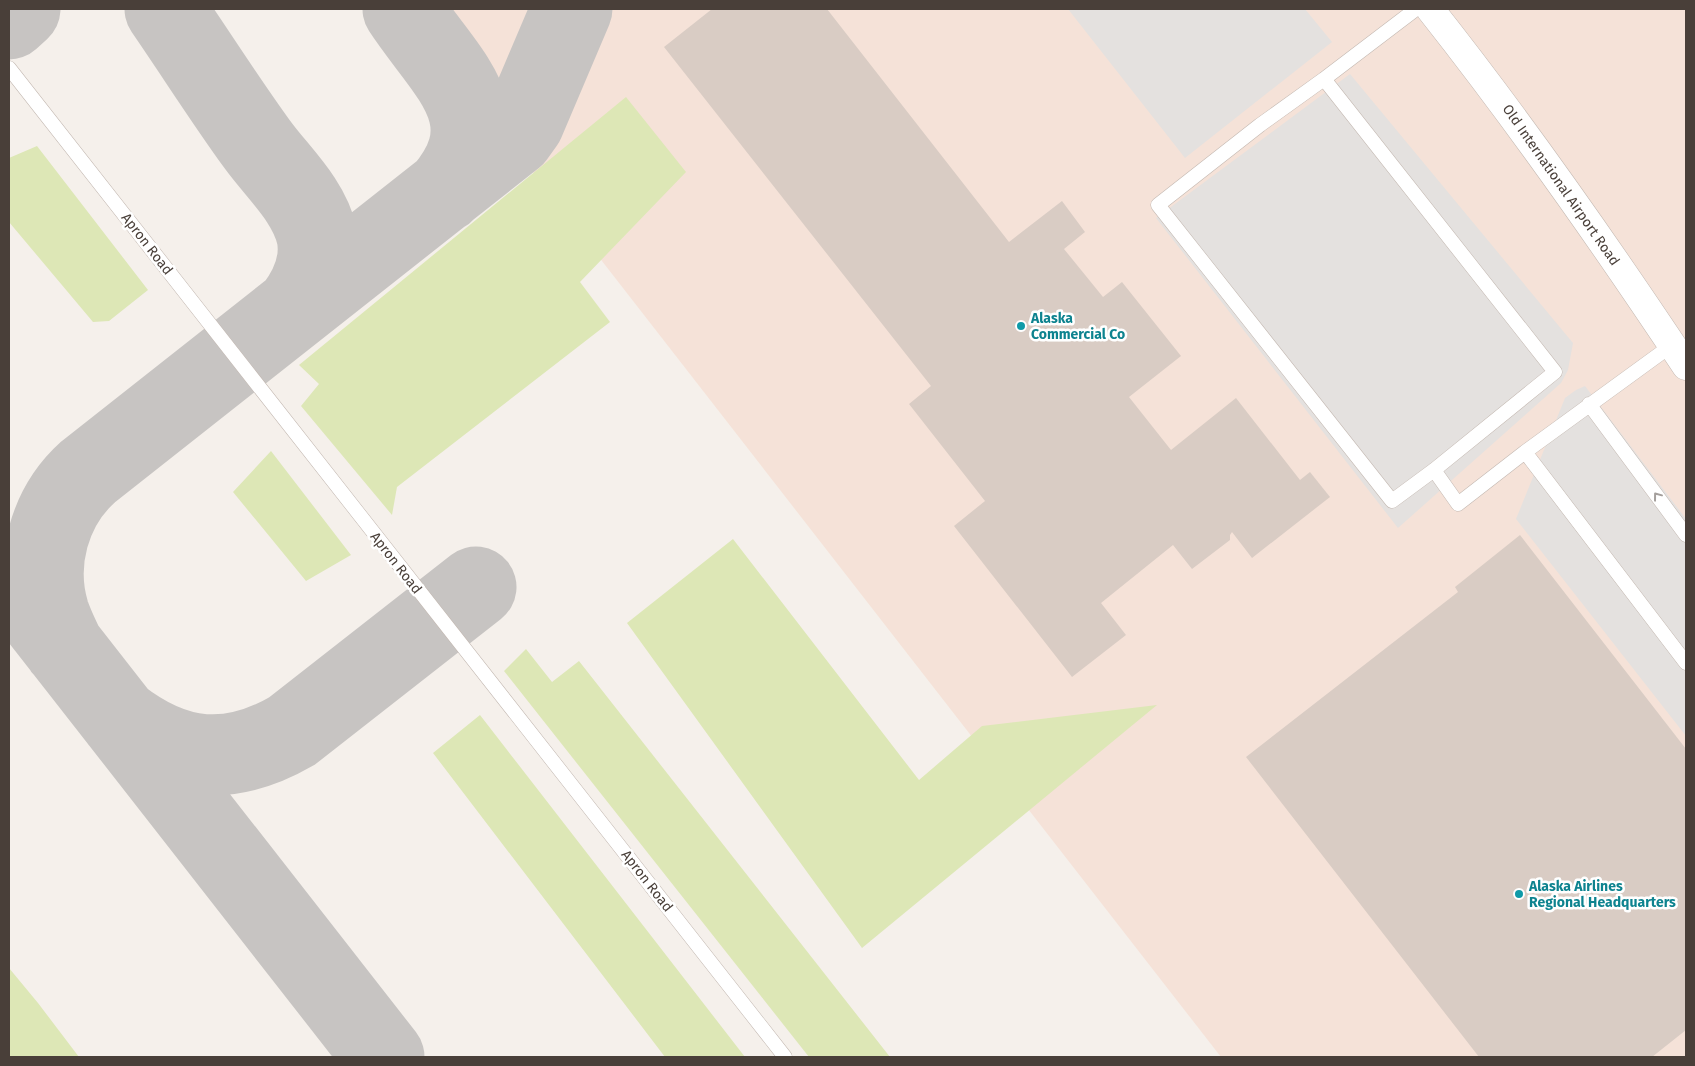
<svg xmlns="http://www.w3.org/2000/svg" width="1695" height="1066" viewBox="0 0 1695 1066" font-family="'Fira Sans',sans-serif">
<rect width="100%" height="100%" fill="#f5f0eb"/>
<!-- commercial -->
<path fill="#f5e2d8" d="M406 9H1686V1057H1221Z"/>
<!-- grass -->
<path fill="#dde7b6" d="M626 97 686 172 580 282 610 322 397 487 392 515 301 406 319 384 299 365Z
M37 146 148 290 109 321 93 322 9 222V158Z
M271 451 351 555 306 581 233 492Z
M733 539 919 780 982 726 1157 705 862 948 627 623Z
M526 649 552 682 579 661 890 1057H809L504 671Z
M480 715 745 1057H665L433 753Z
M9 968 38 1003 79 1057H9Z"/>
<!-- parking -->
<path fill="#e4e1df" d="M1068 9H1305L1332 42 1185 158Z
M1350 74 1573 343 1568 370 1561 383 1398 528 1156 218Z
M1585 386 1686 519V736L1516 519 1565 398 1576 390Z"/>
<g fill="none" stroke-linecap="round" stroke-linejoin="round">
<!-- taxiway -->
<path stroke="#c7c4c2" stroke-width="81" d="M165 9C196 54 225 100 257 144 278 173 309 200 317 236 322 263 311 288 295 309
M403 9C444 72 508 117 444 192
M9 19 20 9
M30 604 384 1057
M64 648C59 637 53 625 49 613 34 563 49 507 88 472L514 136 524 122 572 9
M119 718C176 762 230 767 292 731L476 587"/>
</g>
<!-- building -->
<path fill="#d9ccc4" d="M712 9H827L1009 242 1062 201 1085 232 1064 249 1103 297 1122 282 1181 356 1129 397 1171 450 1236 398 1300 480 1310 472 1330 497 1252 558 1232 532 1230 535V540L1192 569 1173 545 1101 603 1126 635 1072 677 954 526 985 501 909 404 931 386 664 47Z
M1520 535 1686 749V1030L1652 1057H1479L1246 757 1458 592 1455 587Z"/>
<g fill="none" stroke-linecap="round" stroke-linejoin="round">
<!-- lane casing -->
<g stroke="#c3b8b1" stroke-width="15">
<path id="lane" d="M9 68 785 1057
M1324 79 1555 372 1434 470 1392 501 1158 205 1260 125 1324 79 1416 9
M1672 345 1525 452 1686 663
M1589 404 1686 535
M1434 470 1458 504 1525 452"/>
</g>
<!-- street casing -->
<g stroke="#c3b8b1" stroke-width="29">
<path id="street" d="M1430 9C1521 124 1605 244 1686 366"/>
</g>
<!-- lane -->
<use href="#lane" stroke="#fff" stroke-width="14"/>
<!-- street -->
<use href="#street" stroke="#fff" stroke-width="28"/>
</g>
<!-- one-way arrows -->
<defs><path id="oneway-chevron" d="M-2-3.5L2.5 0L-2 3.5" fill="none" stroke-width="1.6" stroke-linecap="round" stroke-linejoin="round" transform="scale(1.25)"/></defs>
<use stroke="#a49f9c" href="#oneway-chevron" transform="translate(1657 496) rotate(-127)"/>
<!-- markers -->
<g fill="#0f9aa8" stroke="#fff" stroke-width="2">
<circle cx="1021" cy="326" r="5"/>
<circle cx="1519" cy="894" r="5"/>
</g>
<g text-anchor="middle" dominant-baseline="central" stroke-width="5" stroke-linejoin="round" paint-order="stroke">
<!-- street labels -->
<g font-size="14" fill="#493f39" stroke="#fff">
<text transform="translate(1561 185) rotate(55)">Old International Airport Road</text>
<text transform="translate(147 244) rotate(52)">Apron Road</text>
<text transform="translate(396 563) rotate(52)">Apron Road</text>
<text transform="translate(647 881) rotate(52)">Apron Road</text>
</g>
<!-- culture labels -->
<g font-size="14" font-weight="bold" fill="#0d838f" stroke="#fff" text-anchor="start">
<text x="1031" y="318">Alaska<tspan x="1031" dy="16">Commercial Co</tspan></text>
<text x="1529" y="886">Alaska Airlines<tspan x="1529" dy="16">Regional Headquarters</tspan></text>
</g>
</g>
<!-- border -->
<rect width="1695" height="1066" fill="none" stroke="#493f39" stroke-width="20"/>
</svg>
